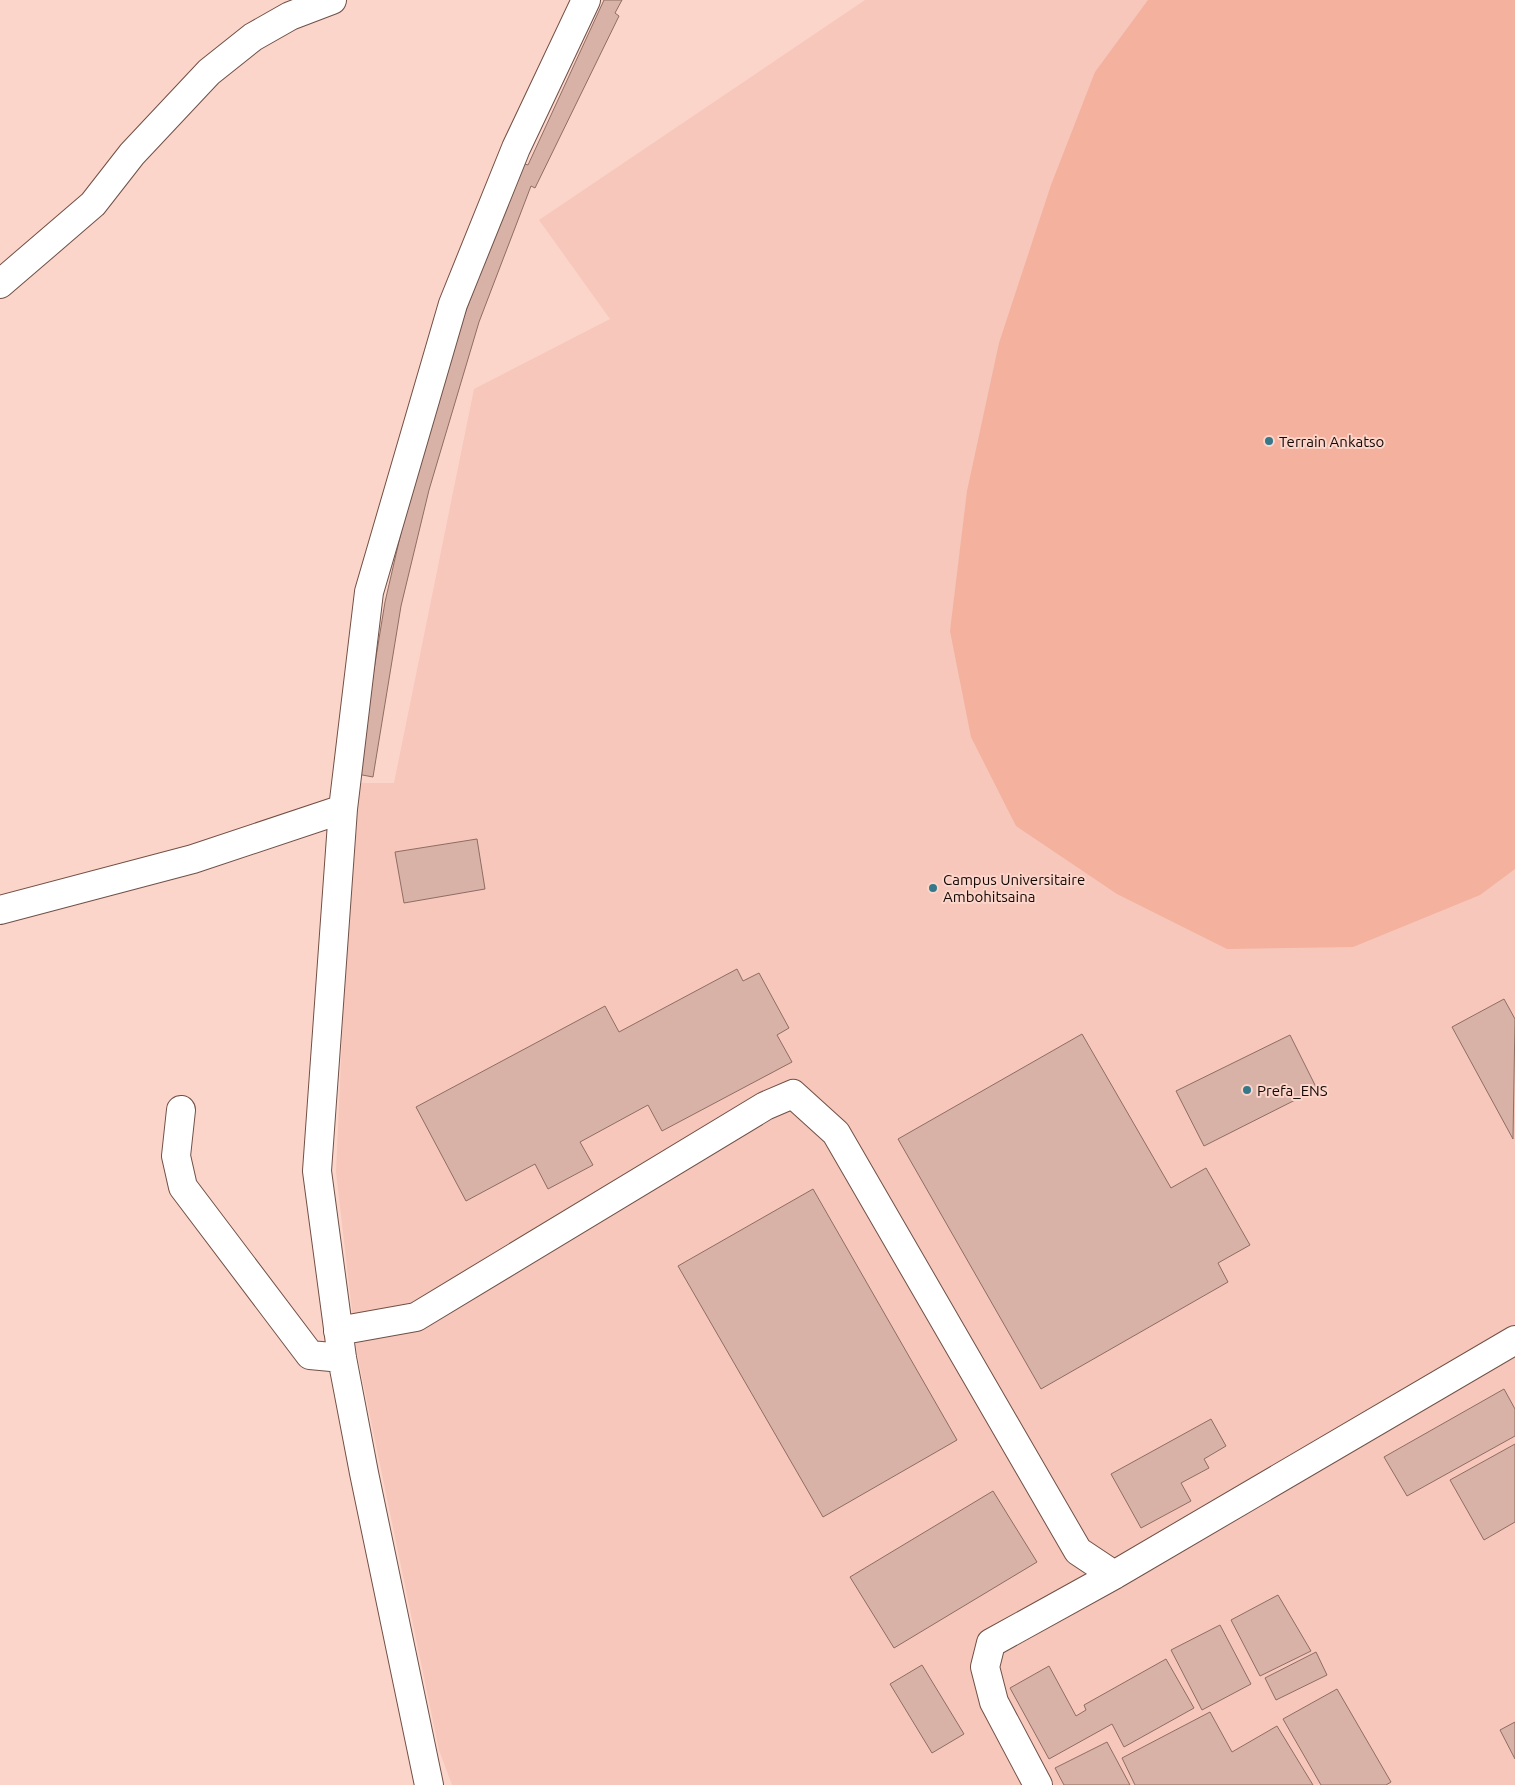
<svg xmlns="http://www.w3.org/2000/svg" width="1515" height="1785" viewBox="0 0 1515 1785" font-family="Ubuntu,sans-serif">
<rect width="100%" height="100%" fill="#fcd5ca"/>
<!-- built -->
<path fill="#f6c7ba" d="M865 0H1515V1785H452L439 1750 357 1353 336 1172 344 993 360 783H394L474 389 610 319 539 220Z"/>
<!-- green -->
<path fill="#f3b19e" d="M1148 0H1515V869L1480 895 1353 947 1227 949 1117 894 1016 826 971 737 950 631 967 491 999 343 1051 185 1095 72Z"/>
<!-- building -->
<path fill="#d8b2a7" stroke="#8f6d63" d="M604 0H622L615 13 619 16 535 188 531 186 479 322 429 490 401 606 373 777 357 774 385 602 412 485 459 329 522 163 528 165Z
M477 839 485 889 404 903 395 852Z
M737 969 743 981 759 973 789 1028 777 1035 792 1062 662 1131 648 1105 580 1142 593 1165 548 1189 535 1164 466 1201 416 1107 605 1006 619 1032Z
M1504 999 1515 1019 1513 1139 1452 1027Z
M1082 1034 1171 1188 1206 1168 1250 1245 1218 1263 1228 1282 1041 1389 898 1139Z
M1290 1035 1317 1089 1204 1146 1176 1091Z
M813 1189 957 1440 823 1517 678 1266Z
M1504 1389 1515 1409V1436L1407 1496 1384 1457Z
M1211 1419 1226 1446 1204 1459 1209 1468 1181 1483 1191 1501 1141 1528 1111 1474Z
M1515 1444V1522L1484 1540 1450 1480Z
M993 1491 1037 1562 894 1648 850 1577Z
M1278 1595 1311 1651 1260 1676 1231 1620Z
M1220 1625 1251 1684 1202 1710 1171 1650Z
M1316 1652 1327 1675 1276 1700 1265 1678Z
M1166 1659 1194 1708 1124 1747 1112 1724 1049 1759 1010 1688 1049 1666 1076 1716 1086 1710 1084 1705Z
M922 1665 964 1734 932 1753 890 1684Z
M1337 1689 1391 1782 1386 1785H1321L1283 1719Z
M1210 1712 1232 1752 1277 1726 1313 1785H1135L1122 1758Z
M1515 1722V1759L1500 1730Z
M1107 1742 1130 1785H1064L1055 1768Z"/>
<g fill="none" stroke-linecap="round" stroke-linejoin="round">
<!-- minor casing -->
<g stroke="#705046" stroke-width="30">
<path id="minor" d="M0 284 93 204 132 154 209 72 253 37 290 16 332 0
M0 910 193 859 343 809
M181 1110 176 1156 183 1187 310 1355 342 1358
M338 1331 416 1317 765 1106 793 1094 836 1133 1078 1551 1114 1575
M429 1785 364 1473 342 1358 317 1171 343 809 369 592 453 304 516 148 586 0
M1038 1785 994 1702 985 1667 991 1643 1114 1575 1515 1340"/>
</g>
<!-- minor -->
<use href="#minor" stroke="#fff" stroke-width="28"/>
</g>
<!-- markers -->
<g fill="#357889" stroke="#fcd5ca" stroke-width="2">
<circle cx="1269" cy="441" r="5"/>
<circle cx="933" cy="888" r="5"/>
<circle cx="1247" cy="1090" r="5"/>
</g>
<g text-anchor="middle" dominant-baseline="central" stroke-width="4" stroke-linejoin="round" paint-order="stroke">
<!-- poi labels -->
<g font-size="15" fill="#140805" stroke="#fcd5ca" text-anchor="start">
<text x="1279" y="441">Terrain Ankatso</text>
<text x="943" y="879">Campus Universitaire<tspan x="943" dy="17">Ambohitsaina</tspan></text>
<text x="1257" y="1090">Prefa_ENS</text>
</g>
</g>
</svg>
